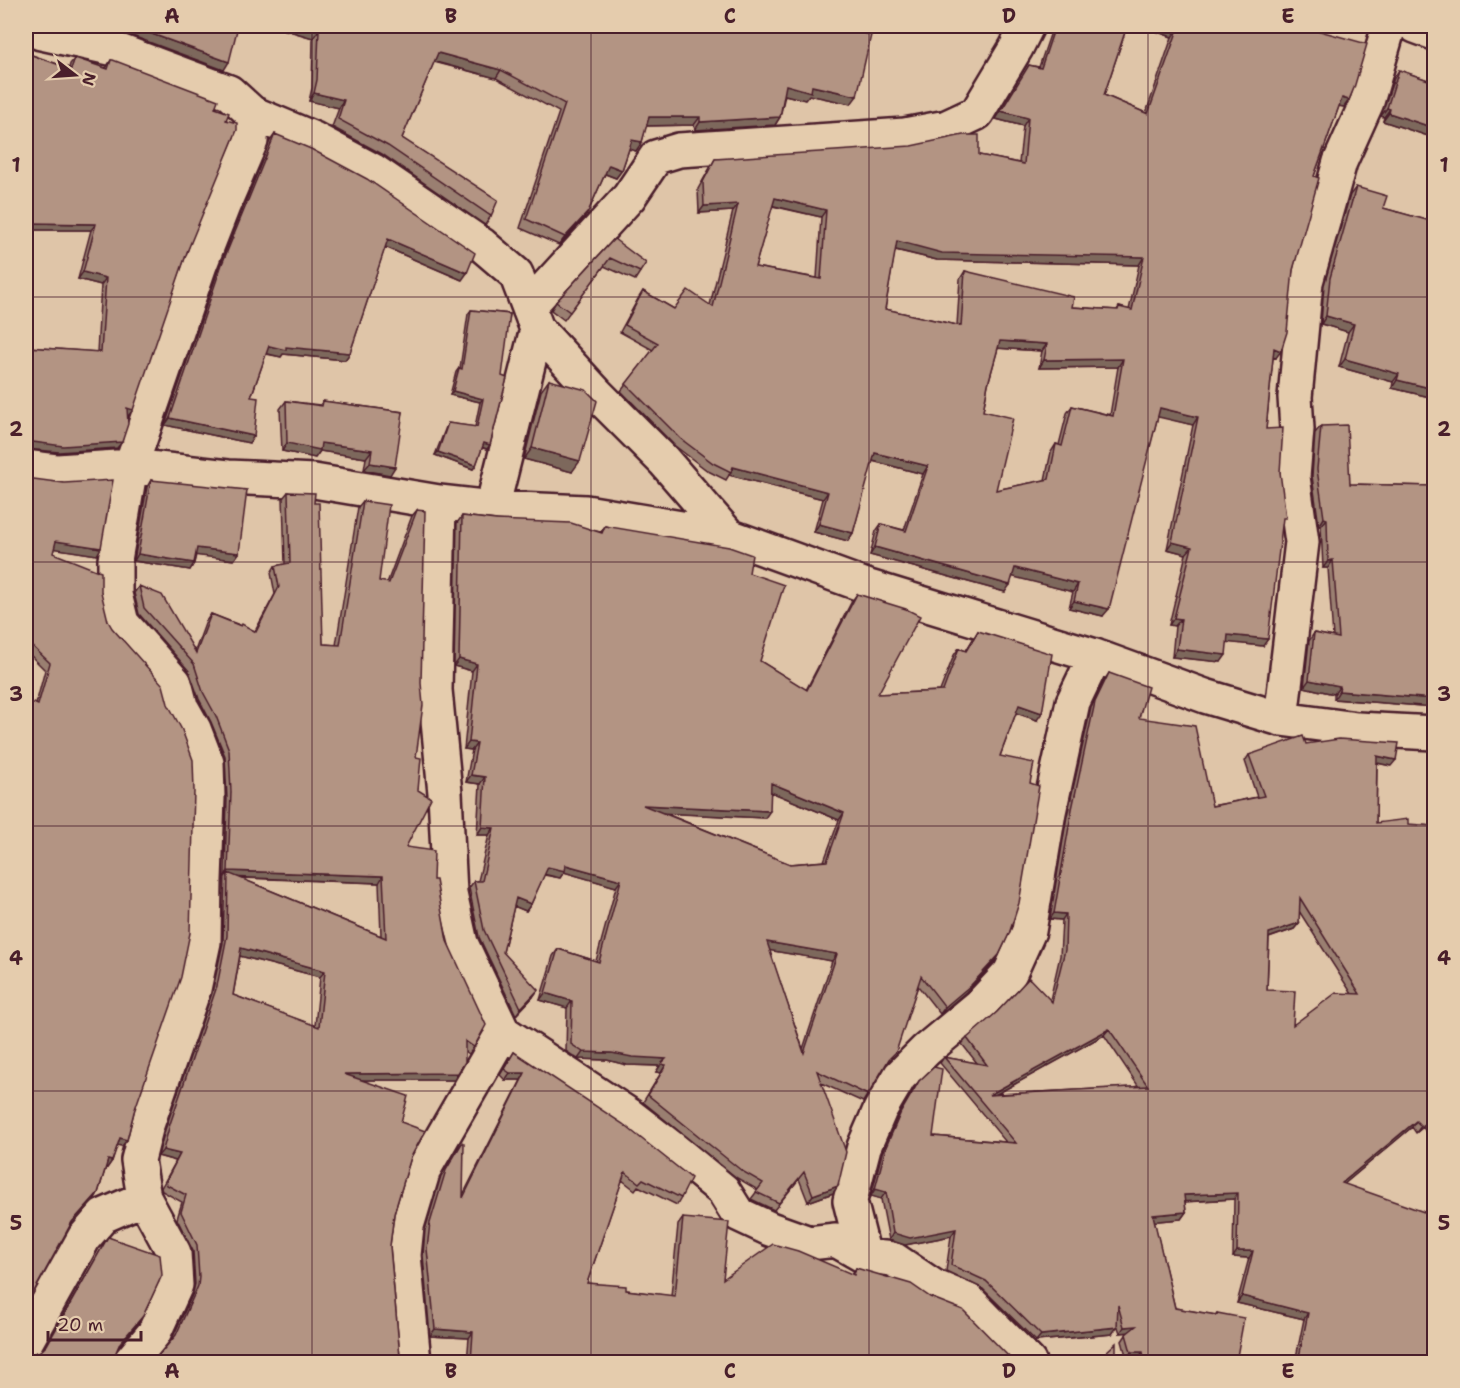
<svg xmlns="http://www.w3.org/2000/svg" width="1460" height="1388" viewBox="0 0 1460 1388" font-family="'Shantell Sans',sans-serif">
<rect width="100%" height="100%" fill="#dfc5a8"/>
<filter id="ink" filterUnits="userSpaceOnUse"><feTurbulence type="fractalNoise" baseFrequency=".0167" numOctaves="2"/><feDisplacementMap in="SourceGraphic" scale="12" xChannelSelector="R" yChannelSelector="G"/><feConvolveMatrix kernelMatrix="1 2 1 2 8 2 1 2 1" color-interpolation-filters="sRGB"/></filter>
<g filter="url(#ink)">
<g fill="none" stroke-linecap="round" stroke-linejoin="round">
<!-- minor casing -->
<g stroke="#4a1f2b" stroke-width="38">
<path id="minor" d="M1415 26 1434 33
M26 27 41 33 114 49 229 92 252 113 314 139 372 170 482 245 516 274 537 329 597 394 664 461 729 536
M529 306 629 197 656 157 679 150 905 135 947 127 977 113 1016 48 1027 26
M26 467 58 471 131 466 228 477 314 481 439 502 492 508 586 512 729 536 869 587 1095 656 1205 696 1281 719 1357 729 1434 733
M492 508 537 329
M1281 719 1302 542 1293 477 1297 429 1295 397 1306 282 1340 162 1367 102 1389 26
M503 1032 629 1115 673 1149 723 1190 738 1214 770 1229 809 1243 836 1240 864 1256 893 1259 933 1286 969 1301 1029 1362
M864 1256 850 1201 864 1147 880 1110 900 1076 926 1050 979 1006 1010 973 1029 931 1049 812 1073 702 1095 656
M26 1342 84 1238 103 1216 144 1198
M130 1362 154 1333 176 1285 174 1253 144 1198 138 1160 147 1125 194 989 204 942 205 880 208 798 207 763 194 729 181 706 175 683 122 623 115 594V560L131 466 200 265 223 206 251 141 252 113
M414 1362 404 1255 407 1226 424 1169 503 1032 461 943 450 893 445 793 435 690 439 502"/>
</g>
<!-- minor -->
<use href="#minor" stroke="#e5ccad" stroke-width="33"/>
</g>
<!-- wall -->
<path fill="#9a7f71" stroke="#4a1f2b" stroke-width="1.5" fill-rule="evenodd" d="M272 26H829L851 104 809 95 805 100 785 95 780 117 775 125 695 130 694 125 646 126 642 142 636 151 629 149 622 170 616 178 605 174 588 212 582 220 559 245 520 228 559 112 496 78 434 62 402 138 491 216 485 225 382 154 332 127 339 108 309 101 312 88 313 38Z
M981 26H1006L1000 34Z
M1053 26H1127L1104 95 1146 113 1172 37 1141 26H1302L1349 100 1344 107 1339 106 1314 176 1293 270 1276 358 1273 357 1266 429 1280 472 1282 523 1263 646 1227 642 1221 662 1172 657 1175 626 1169 625 1186 554 1167 549 1193 425 1158 416 1103 616 1069 608 1073 592 1013 576 1005 592 870 555 876 531 881 524 904 530 923 474 872 461 853 533 848 541 814 532 823 499 729 475 726 480 708 471 675 446 621 391 653 350 620 332 638 299 643 291 674 309 710 305 733 211 699 213 698 189 715 159 979 155 1019 163 1023 126 996 119 1029 65 1039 67ZM772 206 821 217 817 278 755 267ZM895 250 937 260 1139 265 1129 310 1119 307 1117 310 1072 307 965 271 960 279 957 325 885 309ZM998 348 1042 351 1039 368 1118 367 1110 415 1072 406 1067 413 1059 445 1056 444 1051 452 1045 480 996 490 983 411 988 384Z
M26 53 69 68 70 64 75 58 106 68 111 60 215 108 226 120 187 252 128 416H127L122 442 117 448 59 452 26 449ZM29 230H91L78 279 101 285 97 352 27 347Z
M1399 70 1434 82V138L1383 121 1384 117 1381 116 1394 78Z
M275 134 462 280 385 247 350 353 345 360 283 354 281 357 266 354 251 397 254 436 249 443 165 425 218 271 270 141Z
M1356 187 1383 208 1434 222V398L1392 388 1393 382 1339 367 1348 332 1321 324 1324 285 1350 195Z
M614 239 640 272 635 280 604 266 564 320 551 310 556 302Z
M471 310 510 314 487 449 482 448 476 465 473 469 435 455 446 427 448 423 475 427 480 402 450 395 456 372 459 368H460L468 314Z
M549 380 572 472 524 459 541 391Z
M286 401 320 405 323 401 403 412 390 475 364 470 366 458 320 451 315 458 282 451 280 409Z
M1321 426 1350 484 1432 486 1434 482V707L1334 699V694L1304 687 1309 641 1314 633 1333 637 1328 568H1323L1321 526H1319L1312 476 1315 433Z
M26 478 97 555 54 548 53 553 101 592 134 1112 127 1140 122 1146 117 1145 112 1161 107 1168 106 1167 98 1193 94 1200 70 1226 36 704 45 670 26 651Z
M151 480 239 553 234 560 196 555 194 563 190 570 134 561 147 487Z
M288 492 314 503 323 644 336 645 358 507 363 501 379 581 387 583 412 516 417 510 416 757 406 847 433 880 474 1047 469 1054 465 1051 458 1073 454 1080H363L401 1122 411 1157 394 1214 390 1246 400 1357 172 1339 193 1293 195 1284 193 1251 177 1219 182 1202 162 1191 161 1188 176 1161 158 1156 165 1130 212 993 223 943 227 799 225 756 211 722 199 699 189 671 139 614 134 593 139 586 195 651 206 621 211 614 255 631 275 594 271 573 275 566 285 564 283 498ZM240 878 379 883 381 936ZM240 956 320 977 315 1026 233 995Z
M462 516 601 532 605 526 749 573 760 661 806 690 852 601 857 594 878 694 940 691 954 655 959 648 966 651 978 631 1037 720 1016 713 1000 756 999 955 994 962 966 992 940 1014 918 986 891 1059 886 1064 863 1102 821 1083 833 1193 808 1202 799 1179 774 1210 751 1199 758 1190 737 1178 643 1102 661 1073 656 1072 660 1066 627 1065 607 1060 578 1059 566 1051 567 1008 540 1000 553 956 558 949 596 961 616 887 564 872 560 878 544 875 531 904 526 911 514 906 503 952 533 997 516 1015 479 937 469 888 474 881H478L489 835H477L480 784 466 782 472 750 464 749 472 671 454 666 457 523ZM771 792 839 820 824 861 790 864 664 813 765 818ZM769 950 832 961 803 1049Z
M1109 673 1139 718 1212 806 1257 797 1245 761 1249 755 1306 744 1391 766 1377 763 1376 823 1434 826V1147L1423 1127 1416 1133 1412 1127 1344 1184 1434 1362H1295L1304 1319 1237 1303 1249 1258 1233 1257 1234 1199 1185 1202 1186 1212 1181 1219 1154 1221 1175 1308 1215 1315 1217 1313 1236 1362H1139L1138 1358 1127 1359 1122 1341 1128 1332 1120 1333 1117 1324 1112 1334 1036 1341 982 1288 946 1271 951 1236 905 1245 889 1240 881 1199 871 1196 882 1153 897 1119 919 1081 933 1136 1006 1142 940 1063 944 1057 977 1063 962 1044 967 1038 1050 1000 1060 956 1062 920 1050 919 1067 816 1091 708 1105 679ZM1299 911 1352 994 1293 1025 1267 990 1269 938 1294 929 1299 923ZM1104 1035 1139 1087 997 1094Z
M1434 782V815L1432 816 1428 790 1433 783Z
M514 1052 681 1198 677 1205 638 1186 635 1190 622 1180 587 1283 626 1290 671 1296 678 1225 683 1218 723 1279 852 1274 856 1268 1014 1362H467L469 1338 430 1336 423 1255 425 1230 441 1176 457 1149 462 1143 463 1195 521 1080H505L500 1075Z
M108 1237 138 1323 119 1346 31 1354 41 1351 45 1347Z"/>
<!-- shaded-wall -->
<path fill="#7d685c" stroke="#4a1f2b" stroke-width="1.5" d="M123 26H130L229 62 224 70 119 31Z
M272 26H303L319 30 313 38Z
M1141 26H1167L1178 29 1172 37Z
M438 53 501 70 496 78 432 61Z
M786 85 812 86 857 96 851 104 809 95 805 100 781 94Z
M314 93 344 100 339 108 309 101Z
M1342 98 1349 100 1344 107 1337 106Z
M1387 108 1390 109 1384 117 1381 116Z
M1001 111 1028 118 1023 126 996 119Z
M1389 113 1434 128V138L1383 121Z
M649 117H700L694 125 643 126Z
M780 117 775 125 695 130 700 122Z
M632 140 642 142 636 151 626 148Z
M609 165 622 170 616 178 603 173Z
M775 198 826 210 821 217 770 205Z
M738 204 733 211 699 213 704 206Z
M588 212 582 220 559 245 565 237Z
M29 223 96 224 91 230H26Z
M388 239 467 273 462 280 383 246Z
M897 241 1144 257 1139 265 937 260 892 249Z
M83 272 106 278 101 285 78 279Z
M1326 316 1354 324 1348 332 1321 324Z
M1000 341 1047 344 1042 351 995 348Z
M269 346 286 347 350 353 345 360 283 354 281 357 264 353Z
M1274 348 1281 351 1276 358 1268 356Z
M1123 359 1118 367 1039 368 1044 360Z
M1345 359 1399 374 1393 382 1339 367Z
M1397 380 1434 389V398L1392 388Z
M453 391 483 399 480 402 450 395Z
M127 408 133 410 128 416 122 415Z
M1160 408 1198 417 1193 425 1154 416Z
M170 418 254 436 249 443 165 425Z
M33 442H122L117 448 59 452 26 449V443Z
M287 443H321L372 450 366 458 320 451 315 458 282 451Z
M484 443 490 445 487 449 481 447Z
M532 448 580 461 572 472 524 459Z
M438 452 476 465 473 469 435 455Z
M875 453 928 466 923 474 869 460Z
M370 463 395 467 390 475 364 470Z
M733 467 828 492 823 499 729 475Z
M1324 518 1327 519 1321 526H1319Z
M819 524 853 533 848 541 814 532Z
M56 541 101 548 97 555 51 548Z
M1172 542 1192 547 1186 554 1167 549Z
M875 547 1010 585 1005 592 870 555Z
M197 548 239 553 234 560 192 555Z
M138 554 194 563 190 570 134 561Z
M1333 560 1328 568H1323L1328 561Z
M1015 568 1078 584 1073 592 1010 576Z
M1074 601 1109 609 1103 616 1069 608Z
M1174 618 1181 619 1175 626 1169 625Z
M1228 635 1268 639 1263 646 1223 642Z
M1177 649 1226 655 1221 662 1172 657Z
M459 659 477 664 472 671 454 666Z
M1309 680 1340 686 1334 694 1304 687Z
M1339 691 1434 699V707L1334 699Z
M1019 705 1042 713 1037 720 1013 712Z
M469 742 477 743 472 750 464 749Z
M1377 756 1396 760 1391 766 1373 762Z
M471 775 485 777 480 784 466 782Z
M771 783 844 813 839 820 766 790Z
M643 805 770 811 765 818 638 812Z
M482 827 494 828 489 835H477Z
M566 865 621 880 616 887 564 872 560 878 543 874 548 867Z
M228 871 383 876 379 883 228 877V873L225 877H224Z
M516 898 531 904 526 911 511 905Z
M1054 913 1066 914 1062 920 1050 919Z
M1299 923 1294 929 1265 939 1269 933Z
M767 942 837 954 832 961 761 949Z
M241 948 325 971 320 977 236 955Z
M999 955 994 962 966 992 940 1014 945 1007Z
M538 990 533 997 516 1015 521 1008Z
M545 993 572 1001 567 1008 540 1000Z
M1109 1029 1104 1035 984 1101 989 1095Z
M583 1052 612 1053 666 1059V1065L661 1073 656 1072 660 1066 627 1065 607 1060 578 1059Z
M458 1073 454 1080H339L344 1074Z
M510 1073H525L521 1080H505Z
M1416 1121 1412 1127 1337 1190 1342 1183Z
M1428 1121 1423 1127 1416 1133 1421 1126Z
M120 1138 127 1140 122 1146 115 1145Z
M163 1150 180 1154 176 1161 158 1156Z
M108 1160 112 1161 107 1168 103 1166Z
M838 1186 833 1193 808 1202 813 1195Z
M875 1189 886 1192 881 1199 871 1196Z
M98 1193 94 1200 68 1229 72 1222Z
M1238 1193 1234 1199 1179 1202 1184 1195Z
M1186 1212 1181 1219 1148 1222 1153 1215Z
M956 1229 951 1236 905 1245 889 1240 893 1233Z
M1237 1251H1253L1249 1258 1233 1257Z
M1242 1296 1308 1313 1304 1319 1237 1303Z
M1136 1326 1131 1332 1120 1333 1124 1327Z
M1117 1327 1112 1334 1036 1341 1041 1335Z
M435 1329 473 1332 469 1338 430 1336Z
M1131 1352H1143L1138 1358 1127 1359Z"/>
<!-- building -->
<path fill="#b39483" stroke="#4a1f2b" stroke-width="1.5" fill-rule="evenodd" d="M130 26H238L229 62Z
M303 26H829L871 35 857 96 812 86 811 92 786 85 780 117 700 122V117H649L642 142 632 140 622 170 609 165 588 212 565 237 526 219 565 104 501 70 438 53 402 138 498 200 491 216 388 146 338 119 344 100 314 93 317 80 319 30Z
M1055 26H1127L1104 95 1148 114 1178 29 1167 26H1302L1367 44 1354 88 1349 100 1342 98 1314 176 1319 178 1293 270 1287 332 1281 351 1274 348 1266 429 1283 428 1280 472 1286 518H1283L1268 639 1228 635 1226 655 1177 649 1181 619 1174 618 1192 547 1172 542 1198 417 1160 408 1109 609 1074 601 1078 584 1015 568 1010 585 875 547 881 524 906 531 928 466 875 453 853 533 819 524 828 492 733 467 731 472 713 463 681 439 626 384 658 343 625 325 643 291 674 309 688 290 713 307 738 204 704 206 703 182 715 159 911 146 963 135H979V155L1024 164 1028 118 1001 111 1029 65 1041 68ZM775 198 826 210 821 279 755 267ZM897 241 942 253 1144 257 1132 310 1119 307 1118 310 1072 307 1074 297 965 271 961 326 885 309ZM1000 341 1047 344 1044 360 1123 359 1113 416 1072 406 1062 446 1056 444 1049 479 996 490 1013 418 983 411 988 384Z
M26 53 71 69 75 58 108 69 111 60H113L218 100 215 108 229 113 226 120 237 123V130L187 252 133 410 127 408 128 424 122 442 63 446 33 442 26 443ZM29 223 96 224 83 272 106 278 101 352 27 347Z
M1399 70 1434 82V128L1389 113 1390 109 1387 108Z
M275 134 311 149 367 179 475 253 467 273 388 239 350 353 286 347V350L269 346 251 397 258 398 254 436 170 418 222 264Z
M1356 187 1387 196 1383 208 1434 222V389L1397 380 1399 374 1345 359 1354 324 1326 316 1330 278Z
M614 239 646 263 640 272 610 258 570 312 556 302Z
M471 310 510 314 502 376 507 378 490 445 484 443 476 465 438 452 448 423 477 427 483 399 453 391 459 368 462 369Z
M549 380 586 390 597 401 580 461 532 448Z
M286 401 322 406 323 401 403 412 395 467 370 463 372 450 321 443 320 450 287 443Z
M1347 425 1350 484 1434 486V482V699L1339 691 1340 686 1309 680 1314 633 1339 638 1333 560 1328 561 1327 519 1324 518 1317 469 1321 426Z
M26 478 64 483 113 480 101 548 56 541 53 553 101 572V592L108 621 112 628 163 685 168 704 182 730 193 760 194 791 190 933 181 977 134 1112 127 1140 120 1138 112 1161 108 1160 98 1193 72 1222 26 1306V700L38 705 50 663 26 640Z
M151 480 247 490 239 553 197 548 194 563 138 554Z
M288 492 315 493 314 503H319L323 644 340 645 363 501 389 505 379 581 389 583 417 510 425 511 421 683 423 705 416 757 421 758 418 790 431 798 406 847 434 851 433 880H436L447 941 486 1025 474 1047 465 1041V1062L458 1073 344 1074 408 1096 401 1122 425 1131 411 1157 394 1214 390 1246 400 1357 402 1362H153L176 1335 198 1286 199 1277 197 1245 181 1212 186 1195 167 1185 166 1181 180 1154 163 1150 170 1124 217 986 227 936 228 873 386 938 383 876 228 871 231 792 229 750 216 716 203 692 194 664 144 608 139 586 162 595 196 653 211 614 241 626 242 624 256 632 279 587 275 566 290 563ZM241 948 325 971 319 1027 233 995Z
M462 516 496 520 571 523 602 533 605 526 729 547 752 555 749 573 784 585 760 661 807 690 857 594 906 609 920 616 878 694 943 691 959 648 966 651 978 631 1052 654 1042 713 1019 705 1000 756 1034 763 1030 783 1039 786 1019 903 1009 934 999 955 971 985 945 1007 921 976 896 1052 889 1059 868 1095 817 1071 846 1152 838 1186 813 1195 804 1172 779 1203 756 1192 763 1183 742 1171 648 1095 666 1065 661 1064 666 1059 632 1057 612 1053 583 1052 571 1044 572 1001 545 993 558 949 599 962 621 880 566 865 565 871 548 867 531 904 516 898 503 952 538 990 521 1008 484 930 474 881H482L494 828 482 827 485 777 471 775 477 743 469 742 477 664 459 659ZM771 783 844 813 827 861 790 864 643 805 770 811ZM767 942 837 954 804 1053Z
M1109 673 1148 687 1139 718 1195 726 1212 806 1264 796 1249 755 1303 736 1306 744 1339 739 1399 743 1396 760 1377 756 1376 823 1408 819V824L1434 826V1133L1428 1121 1421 1126 1416 1121 1342 1183 1427 1213 1434 1205V1362H1298L1308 1313 1242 1296 1253 1251H1237L1238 1193 1184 1195 1186 1212 1153 1215 1175 1308 1217 1315V1313L1244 1318 1236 1362H1145L1143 1352H1131L1126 1334 1136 1326 1124 1327 1118 1305 1117 1327 1041 1335 986 1281 951 1265 956 1229 910 1238 893 1233 886 1192 875 1189 886 1147 901 1112 919 1081 934 1067 942 1069 933 1136 1016 1143 944 1057 987 1065 967 1038 997 1012 1029 978 1052 1002 1065 950 1066 914 1054 913 1072 809 1095 702ZM1300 898 1360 994 1336 993 1293 1025 1295 991 1267 990 1269 933 1299 923ZM1109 1029 1148 1086 989 1095Z
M514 1052 623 1124 691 1178 681 1198 643 1179 639 1183 625 1172 587 1283 626 1286V1290L675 1296 683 1218 729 1222 723 1279 773 1244 798 1251 854 1275 856 1268 911 1284 930 1297 963 1310 1014 1362H471L473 1332 435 1329 427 1249 430 1223 446 1170 462 1143H464L463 1198 525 1073H510L504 1069Z
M108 1237 160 1255 162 1275 143 1316 120 1343 116 1352 117 1362H26V1353L31 1354 41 1351 47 1345Z
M1116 1343V1362H1095Z"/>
</g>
<!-- grid -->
<path fill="none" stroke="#4a1f2b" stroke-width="1.5" stroke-opacity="0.55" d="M312 26V1362M591 26V1362M869 26V1362M1148 26V1362M26 297H1434M26 562H1434M26 826H1434M26 1091H1434"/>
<!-- margin -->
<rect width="1460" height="1388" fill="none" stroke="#e5ccad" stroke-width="66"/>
<!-- north arrow -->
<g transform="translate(75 75) rotate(107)" stroke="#e5ccad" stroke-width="4.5" paint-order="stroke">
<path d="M0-4.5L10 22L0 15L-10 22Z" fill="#4a1f2b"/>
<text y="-9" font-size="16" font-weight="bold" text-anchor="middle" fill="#4a1f2b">N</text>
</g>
<!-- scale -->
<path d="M48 1331v9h93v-9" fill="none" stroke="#4a1f2b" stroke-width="3"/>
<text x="57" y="1331" font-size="18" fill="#4a1f2b" stroke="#e5ccad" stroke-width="4.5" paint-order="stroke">20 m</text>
<rect x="33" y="33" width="1394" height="1322" fill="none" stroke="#4a1f2b" stroke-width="2"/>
<g font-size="20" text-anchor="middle" font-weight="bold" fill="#4a1f2b">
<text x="172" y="23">A</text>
<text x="451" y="23">B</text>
<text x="730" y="23">C</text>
<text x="1009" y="23">D</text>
<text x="1288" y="23">E</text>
<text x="16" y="172">1</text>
<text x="1444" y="172">1</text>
<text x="16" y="436">2</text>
<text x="1444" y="436">2</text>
<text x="16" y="701">3</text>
<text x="1444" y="701">3</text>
<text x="16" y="965">4</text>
<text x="1444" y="965">4</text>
<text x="16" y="1230">5</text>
<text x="1444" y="1230">5</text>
<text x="172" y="1378">A</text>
<text x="451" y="1378">B</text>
<text x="730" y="1378">C</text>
<text x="1009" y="1378">D</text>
<text x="1288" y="1378">E</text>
</g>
</svg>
